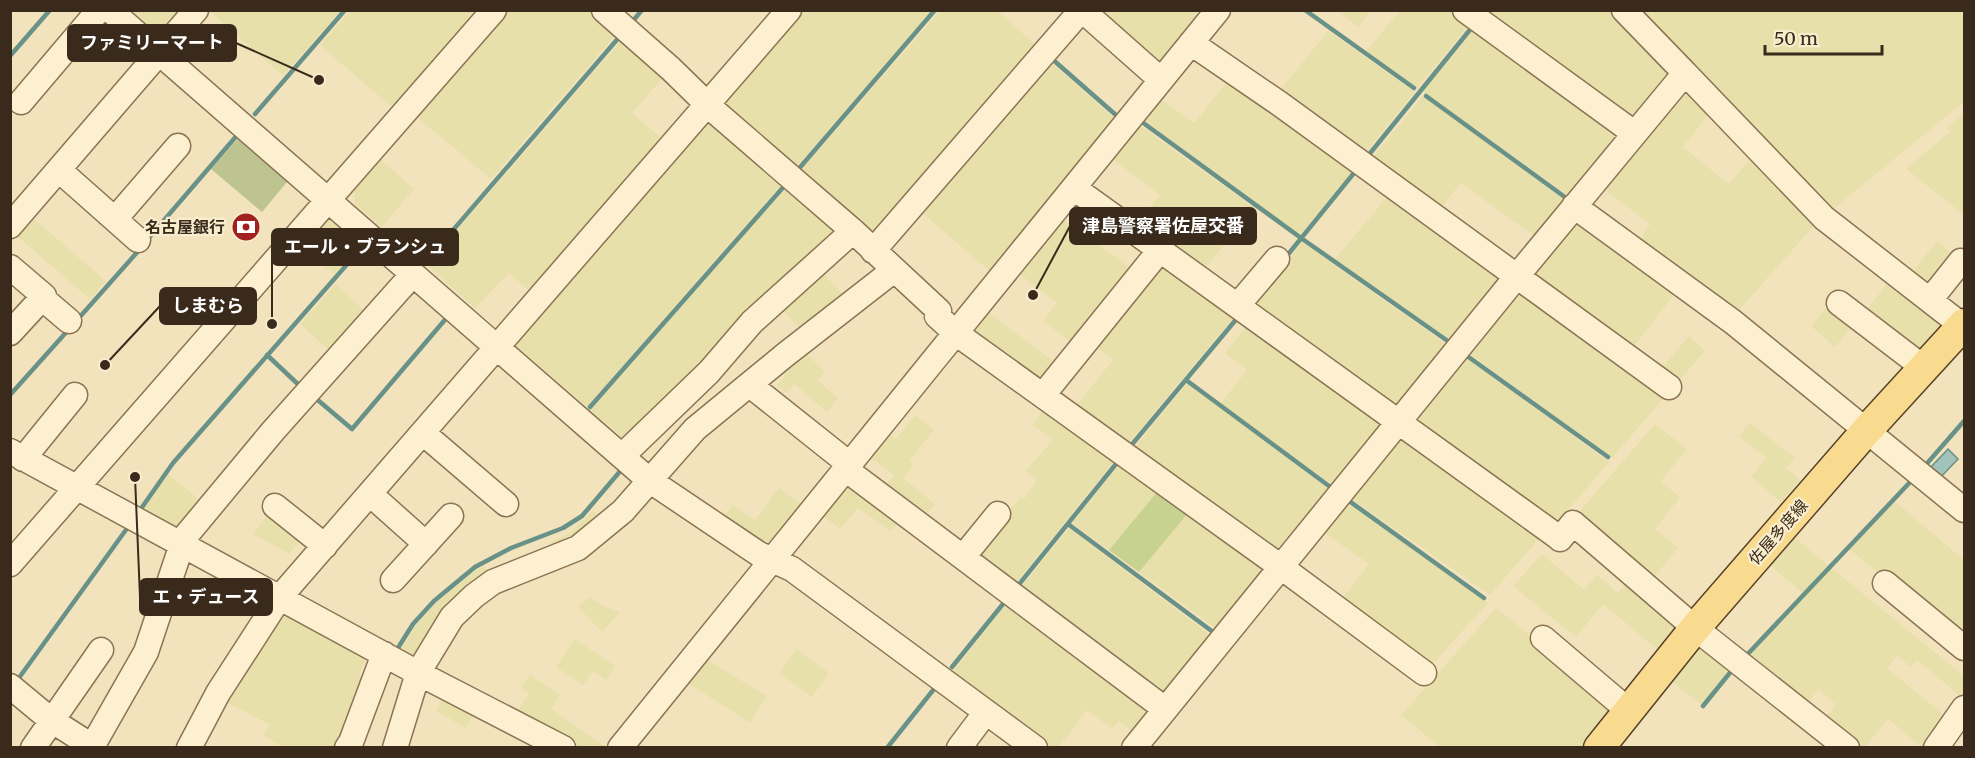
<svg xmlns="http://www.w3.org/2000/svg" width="1975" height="758" viewBox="0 0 1975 758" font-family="Merriweather,'Noto Sans JP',serif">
<rect width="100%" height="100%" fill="#f2e3bd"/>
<!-- farmland -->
<path fill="#e8e0aa" d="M1094 10 1208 11 1161 67Z
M1489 10 1620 11 1679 73 1636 126 1483 17Z
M133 11H189L165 38Z
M209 11H340L283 76Z
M350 11H481L395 110 320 45Z
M507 11H596L619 31 491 179 417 117Z
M797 11H932L795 168 718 102Z
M940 11H998L1041 50 879 242 799 172Z
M1338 11H1371L1358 27Z
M1400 11H1459L1473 20 1417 88 1366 51Z
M1643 11H1964V102L1832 210Z
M1478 24 1628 134 1575 200 1422 91Z
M1328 31 1415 92 1360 159 1276 95Z
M625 36 667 73 632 113 666 142 534 295 509 273 475 308 427 265Z
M1051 62 1118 122 993 274 920 211Z
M1232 76 1356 166 1300 235 1139 117 1156 96 1194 123Z
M1677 85 1713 109 1683 147 1729 184 1755 153 1819 220 1732 318 1635 247 1650 224 1597 184Z
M1423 96 1571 204 1541 241 1461 183 1437 213 1367 164Z
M1964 113V215L1906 169 1951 131 1947 128Z
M709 115 787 178 587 407 517 346V336Z
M1135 122 1254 208 1200 275 1134 228 1160 195 1108 156Z
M379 158 414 189 382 227 355 204 354 187Z
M791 181 847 230 630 444 590 410Z
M1391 192 1509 274 1457 345 1335 259Z
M27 213 106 281 90 299 11 231Z
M1059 216 1137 273 1077 347 1043 321 1057 303 1015 271Z
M329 217 365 240 334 274 302 247Z
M1572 217 1680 287 1628 354 1525 274Z
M1937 241 1959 259 1933 292 1908 277Z
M1302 242 1453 349 1398 417 1248 309Z
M1159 255 1239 311 1124 449 1071 412 1113 360 1090 342Z
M821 272 849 299 805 334 780 307Z
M1893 277 1948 320 1914 356 1861 316Z
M336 284 370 316 334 355 300 324Z
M1515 284 1669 392 1612 458 1463 349Z
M1831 302 1856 323 1835 347 1811 326Z
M984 309 1061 367 1044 389 964 333Z
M1251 320 1390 421 1338 489 1220 404 1247 370 1225 353Z
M1689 336 1705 351 1673 387 1656 374Z
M800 348 826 372 817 380 838 398 827 412 794 384 786 393 777 385 785 376 775 367Z
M1459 352 1609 462 1552 529 1402 422Z
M1187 383 1334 493 1281 557 1130 453Z
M1047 404 1119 455 1011 589 968 556 1021 497 1024 499 1037 480 1025 471 1053 440 1033 425Z
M915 415 934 430 909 461 913 465 903 478 935 504 921 520 881 491 894 475 866 454 884 430 896 439Z
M1750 423 1795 458 1786 468 1800 480 1781 502 1751 477 1766 458 1739 436Z
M1655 424 1687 449 1661 481 1680 497 1655 529 1678 548 1650 582 1572 520Z
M1397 430 1545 532 1490 595 1343 493Z
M1122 461 1163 485 1109 550 1072 523Z
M168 474 206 505 179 537 137 516Z
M849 476 904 517 891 531 858 508 840 529 819 513Z
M779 488 804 506 773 546H765L723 518 733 505 755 520Z
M1340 497 1488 603 1428 669 1338 604 1369 564 1316 527Z
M1893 500 1964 560V643L1848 548Z
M1194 506 1272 564 1222 633 1139 572Z
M273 508 305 535 289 554 253 534Z
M593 511 603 522 554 554 550 543 569 533Z
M1069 528 1217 640 1166 702 1016 593Z
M1791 535 1964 676V699L1917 660 1911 667 1897 656 1887 668 1951 721 1932 747H1922L1888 719 1865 747H1854L1822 721 1836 705 1819 689 1804 707 1744 658 1804 594 1766 562Z
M1542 554 1584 590 1597 575 1618 593 1631 578 1683 622 1659 651 1603 604 1576 637 1513 586Z
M485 566 491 577 418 662 398 654 415 626 435 604 472 573Z
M589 597 605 607 620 612 602 632 578 607Z
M1011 598 1157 706 1138 736 1119 721 1112 729 1087 710 1059 747H1049L950 675Z
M280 606 367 656 359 675 369 680 342 747H282L263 735 270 725 221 699Z
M1496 608 1614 702V705L1580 747H1440L1401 715Z
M575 639 615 666 606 680 593 671 583 685 556 667Z
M1703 642 1737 664 1703 706 1672 682Z
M796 649 829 673 812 697 779 673Z
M704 658 767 696 750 723 685 681Z
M530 675 560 695 551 709 606 747H572L513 717 529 694 521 688Z
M444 694 477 709 466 728 436 711Z"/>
<!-- green -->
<path fill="#c7d190" d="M1163 485 1194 506 1139 572 1109 550Z"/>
<!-- cemetery -->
<path fill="#bdc490" d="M242 134 292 176 262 212 211 169Z"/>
<!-- water -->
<path fill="#a1c3ba" stroke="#689188" stroke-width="1.5" d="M1948 449 1958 459 1938 480 1928 470Z"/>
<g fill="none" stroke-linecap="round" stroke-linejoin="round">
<!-- stream -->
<path stroke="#689188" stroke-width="4.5" d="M1305 10 1414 88
M632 22 642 10
M10 56 50 10
M1051 58 1117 116
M1426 96 1569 200
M255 114 345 10
M1142 122 1301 238 1452 344
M1367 157 1473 26
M796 172 935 10
M147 240 239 133
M1286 257 1358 168
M429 258 621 35
M78 319 140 249
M1463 353 1608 457
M267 355 301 387
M1186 380 1333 489
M10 395 70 328
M313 396 352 429 449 315
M590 407 786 184
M1129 448 1239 316
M1923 468 1964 421
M1345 498 1484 598
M138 513 173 463 364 245
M1068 524 1217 635
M1016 588 1120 459
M396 651 413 624 434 601 475 567 511 548 563 528 582 516 622 469
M1744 658 1913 479
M952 667 1007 599
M16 682 128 527
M1703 706 1733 669
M887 748 934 689"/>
<!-- minor casing -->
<g stroke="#8b7354" stroke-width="27">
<path id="minor" d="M110 10 649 480 759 554 792 569 1035 748
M604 10 671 69 712 109 853 231 939 311 937 316 957 334 1281 567 1424 673
M1082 10 1160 79
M1465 10 1634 133
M1624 10 1685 73
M1191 43 1280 104 1669 387
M21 102 99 10
M59 170 138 240
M1074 188 1558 537 1560 539 1573 523 1695 628 1847 748
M1574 206 1733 322 1964 510
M115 219 178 146
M10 226 196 10
M873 251 1078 14 1084 10
M10 267 44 296 10 333
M42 298 69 321
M1930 300 1961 261
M1839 303 1924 368
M1238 305 1277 259
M750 385 848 463
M1043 395 1160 250
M423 433 506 504
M10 451 418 673 563 748
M622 456 709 372 752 322 853 231
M23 459 75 395
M844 468 1165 709
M370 494 426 544
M275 506 325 546
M963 557 998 514
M10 564 494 10
M393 580 451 516
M1885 583 1964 648
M1543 638 1629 711
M10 686 51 720 95 748
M93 745 146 652 184 538 273 431 413 274
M33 748 101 650
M189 748 218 693 280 597 789 10
M347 748 351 742 384 654
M395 748 418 673 452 617 474 596 493 582 578 548 623 511 695 429 785 355 894 270
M620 748C819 501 1018 256 1218 10
M959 748 986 712
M1134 748 1517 276 1685 73 1824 218 1964 327
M1936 748 1964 708"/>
</g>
<!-- major casing -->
<g stroke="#584129" stroke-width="33">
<path id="major" d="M1599 748 1695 628 1867 430 1964 324"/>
</g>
<!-- minor -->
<use href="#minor" stroke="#fcf0d1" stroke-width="24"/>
<!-- major -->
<use href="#major" stroke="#f9db90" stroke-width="30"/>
</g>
<!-- icons -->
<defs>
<g id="bank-disc" transform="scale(1.5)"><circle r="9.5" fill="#a0211f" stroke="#f8edcd"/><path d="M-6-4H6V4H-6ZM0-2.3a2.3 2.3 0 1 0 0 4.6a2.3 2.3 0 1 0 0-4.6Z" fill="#fff"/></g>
</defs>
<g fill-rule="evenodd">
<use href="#bank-disc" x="246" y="227"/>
</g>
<g text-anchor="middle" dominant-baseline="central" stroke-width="4.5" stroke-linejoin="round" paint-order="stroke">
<!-- poi labels -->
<g font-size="16" font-weight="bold" fill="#392a1b" stroke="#f8edcd" text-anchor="end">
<text x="225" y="227">名古屋銀行</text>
</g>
<!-- street labels -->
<g font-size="16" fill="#392a1b" stroke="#f8edcd">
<text transform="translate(1778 532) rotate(-49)">佐屋多度線</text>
</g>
</g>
<!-- callouts -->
<path fill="none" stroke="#392a1b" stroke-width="2" d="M319 80L236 43M1033 295L1070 226M272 324L272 247M105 365L160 306M135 477L140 597"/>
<g fill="#392a1b" stroke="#f8edcd" stroke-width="2">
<circle cx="319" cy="80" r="6"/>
<circle cx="1033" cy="295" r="6"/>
<circle cx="272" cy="324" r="6"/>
<circle cx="105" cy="365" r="6"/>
<circle cx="135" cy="477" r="6"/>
</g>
<g fill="#392a1b" stroke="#392a1b" stroke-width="2">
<rect x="68" y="25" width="168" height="36" rx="6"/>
<rect x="1070" y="208" width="186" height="36" rx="6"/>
<rect x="272" y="229" width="186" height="36" rx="6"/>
<rect x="160" y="288" width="96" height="36" rx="6"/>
<rect x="140" y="579" width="132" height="36" rx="6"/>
</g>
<g font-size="18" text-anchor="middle" font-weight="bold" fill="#fff">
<text x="152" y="49">ファミリーマート</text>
<text x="1163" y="232">津島警察署佐屋交番</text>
<text x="365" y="253">エール・ブランシュ</text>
<text x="208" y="312">しまむら</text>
<text x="206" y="603">エ・デュース</text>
</g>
<!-- border -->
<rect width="1975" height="758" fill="none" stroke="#392a1b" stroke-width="24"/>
<!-- scale -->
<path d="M1765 45v9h117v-9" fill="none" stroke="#392a1b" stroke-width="3"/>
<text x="1774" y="45" font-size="18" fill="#392a1b" stroke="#f8edcd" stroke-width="4.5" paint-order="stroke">50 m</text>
</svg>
